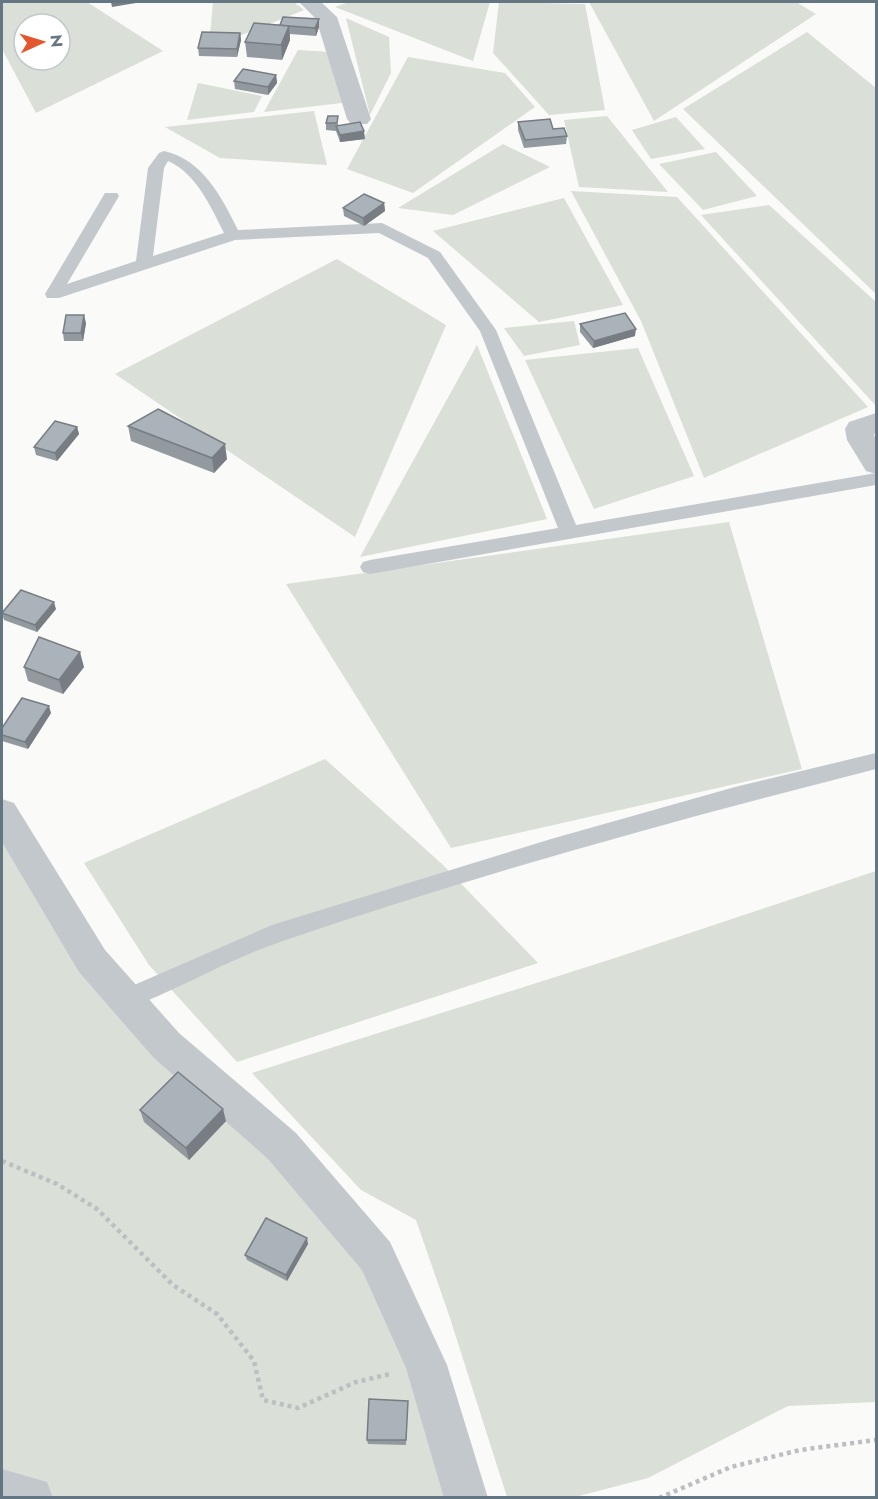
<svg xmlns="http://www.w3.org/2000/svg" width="878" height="1499" viewBox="0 0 878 1499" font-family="Jost,sans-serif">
<rect width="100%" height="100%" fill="#fafaf8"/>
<!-- green -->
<path fill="#dadfd7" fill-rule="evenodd" d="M2 2H87L163 51 36 113 2 49ZM24 24H60V60H24Z
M213 2H294L304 10 237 37 210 35Z
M349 2H490L473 61 335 7Z
M499 2 585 4 605 110 549 115 493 53Z
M589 2H796L816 14 654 121Z
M346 18 389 37 391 73 370 115Z
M807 32 876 88V294L683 109Z
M298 50 332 52 342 103 264 112Z
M408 57 505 73 535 107 413 193 347 169Z
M198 83 262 96 254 112 187 120Z
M314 111 327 165 220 158 165 127Z
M607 116 668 192 579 187 564 120Z
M676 117 705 149 651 159 632 130Z
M503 144 550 167 453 215 398 208Z
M716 152 757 196 703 210 659 164Z
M571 191 677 197 868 407 704 478 641 321Z
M564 198 623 305 539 322 433 231Z
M769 205 876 302V406L701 215Z
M337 259 446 325 355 537 115 374Z
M574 321 580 345 524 356 504 328Z
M477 345 547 519 360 557Z
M638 348 694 476 594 509 525 360Z
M729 522 802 769 451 848 286 584Z
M325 759 442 864 538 963 237 1062 149 965 84 863Z
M2 813 92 961 376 1256 466 1497 31 1498 2 1491Z
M876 871V1402L788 1406 648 1478 575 1497H507L450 1318 416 1220 361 1190 252 1073 615 958Z"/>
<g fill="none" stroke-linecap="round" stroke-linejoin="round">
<!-- path -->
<path stroke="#bbbfc2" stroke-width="4.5" stroke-dasharray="4 4" stroke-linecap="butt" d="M2 1161 57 1184 97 1209 173 1285 217 1314 254 1361 263 1400 298 1408 356 1382 390 1374
M659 1498 731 1467 800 1450 876 1440"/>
<!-- lane -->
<path fill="#c3c8cc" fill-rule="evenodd" d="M164 151C203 160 221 196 238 230L382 223 440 252 496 330 576 525 876 473V485L370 574 363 572 360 567 363 562 370 560 558 528 480 331 428 258 379 233 235 240 59 298H47L45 294 105 193H117L119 196 67 284 136 261 148 168 159 153ZM168 161C196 173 211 207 224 233L153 256 164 168Z
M876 753V769C676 820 475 875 280 942 227 960 178 990 126 1009L118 1006 114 999 118 992 272 925 551 839 735 787Z"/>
<!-- street -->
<path fill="#c3c8cc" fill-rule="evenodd" d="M299 2H321L337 17 371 119 367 124H351L347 119 316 19Z
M876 413V433L874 434 876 442V474L866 471 847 440 845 429 849 422Z
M2 799 14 803 105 950 179 1033 296 1133 390 1242 447 1365 488 1498H444L406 1368 362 1270 268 1159 153 1057 79 972 2 842Z
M2 1469 47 1482 53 1498H2Z"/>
</g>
<!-- wall -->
<path fill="#929a9f" d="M280 25 319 27 316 36 290 34V40L282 60 247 57 245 42Z
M240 33 241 40 237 57 199 56 198 48Z
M276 75 277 83 268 95 235 89 234 81Z
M328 116 339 125 365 139 340 142 336 131 326 130V123Z
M518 122 553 129 567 136 566 144 524 148 518 130Z
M384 203 385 211 364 226 344 216 343 208Z
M86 323 83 341H64L63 333Z
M580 324 635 336 593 348 580 332Z
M128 426 227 459 214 473 131 441Z
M77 427 79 434 57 461 36 455 34 447Z
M56 609 37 632 4 620 2 613Z
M24 667H84L63 694 28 681Z
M51 713 28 749 2 741V728Z
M140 1110 226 1121 189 1160 144 1122Z
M308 1244 287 1281 247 1260 245 1255Z
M408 1401 406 1445 368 1444 367 1440Z"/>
<!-- shaded-wall -->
<path fill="#777d82" d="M111 2H136V3L112 7Z
M319 19V27L316 36 315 28Z
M289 26 290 40 282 60 281 45Z
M240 33 241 40 237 57V49Z
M276 75 277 83 268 95V87Z
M364 131 365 139 340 142V135Z
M384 203 385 211 364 226 363 218Z
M84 315 86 323 83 341 81 333Z
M636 329 635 336 593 348 594 341Z
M77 427 79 434 57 461 55 453Z
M225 444 227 459 214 473 212 458Z
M54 602 56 609 37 632 35 625Z
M80 652 84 667 63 694 59 680Z
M49 706 51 713 28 749 25 742Z
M223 1109 226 1121 189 1160 186 1148Z
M307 1238 308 1244 287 1281 286 1275Z"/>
<!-- building -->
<path fill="#aab3b9" stroke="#777d82" stroke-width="1.5" d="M283 17 319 19 315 28 289 26 280 25Z
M254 23 289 26 281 45 245 42Z
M202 32 240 33 237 49 198 48Z
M243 69 276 75 268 87 234 81Z
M328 116H338L337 123H326Z
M550 119 553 129 564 128 567 136 525 140 518 122Z
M360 122 364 131 340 135 336 126Z
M364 194 384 203 363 218 343 208Z
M625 313 636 329 594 341 580 324Z
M66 315H84L81 333H63Z
M158 409 225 444 212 458 128 426Z
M55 421 77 427 55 453 34 447Z
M21 590 54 602 35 625 2 613Z
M39 637 80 652 59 680 24 667Z
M22 698 49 706 25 742 2 735V728Z
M178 1072 223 1109 186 1148 140 1110Z
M266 1218 307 1238 286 1275 245 1255Z
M369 1399 408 1401 406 1440H367Z"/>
<!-- border -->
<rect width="878" height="1499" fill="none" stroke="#657683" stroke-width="6"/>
<!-- north arrow -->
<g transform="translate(42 42) rotate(86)"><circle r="28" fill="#ffffff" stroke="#c1c8cd" stroke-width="1.5"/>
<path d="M0-4.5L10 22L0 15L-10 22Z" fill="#e4572e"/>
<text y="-9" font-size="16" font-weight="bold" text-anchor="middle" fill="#657683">N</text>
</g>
</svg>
